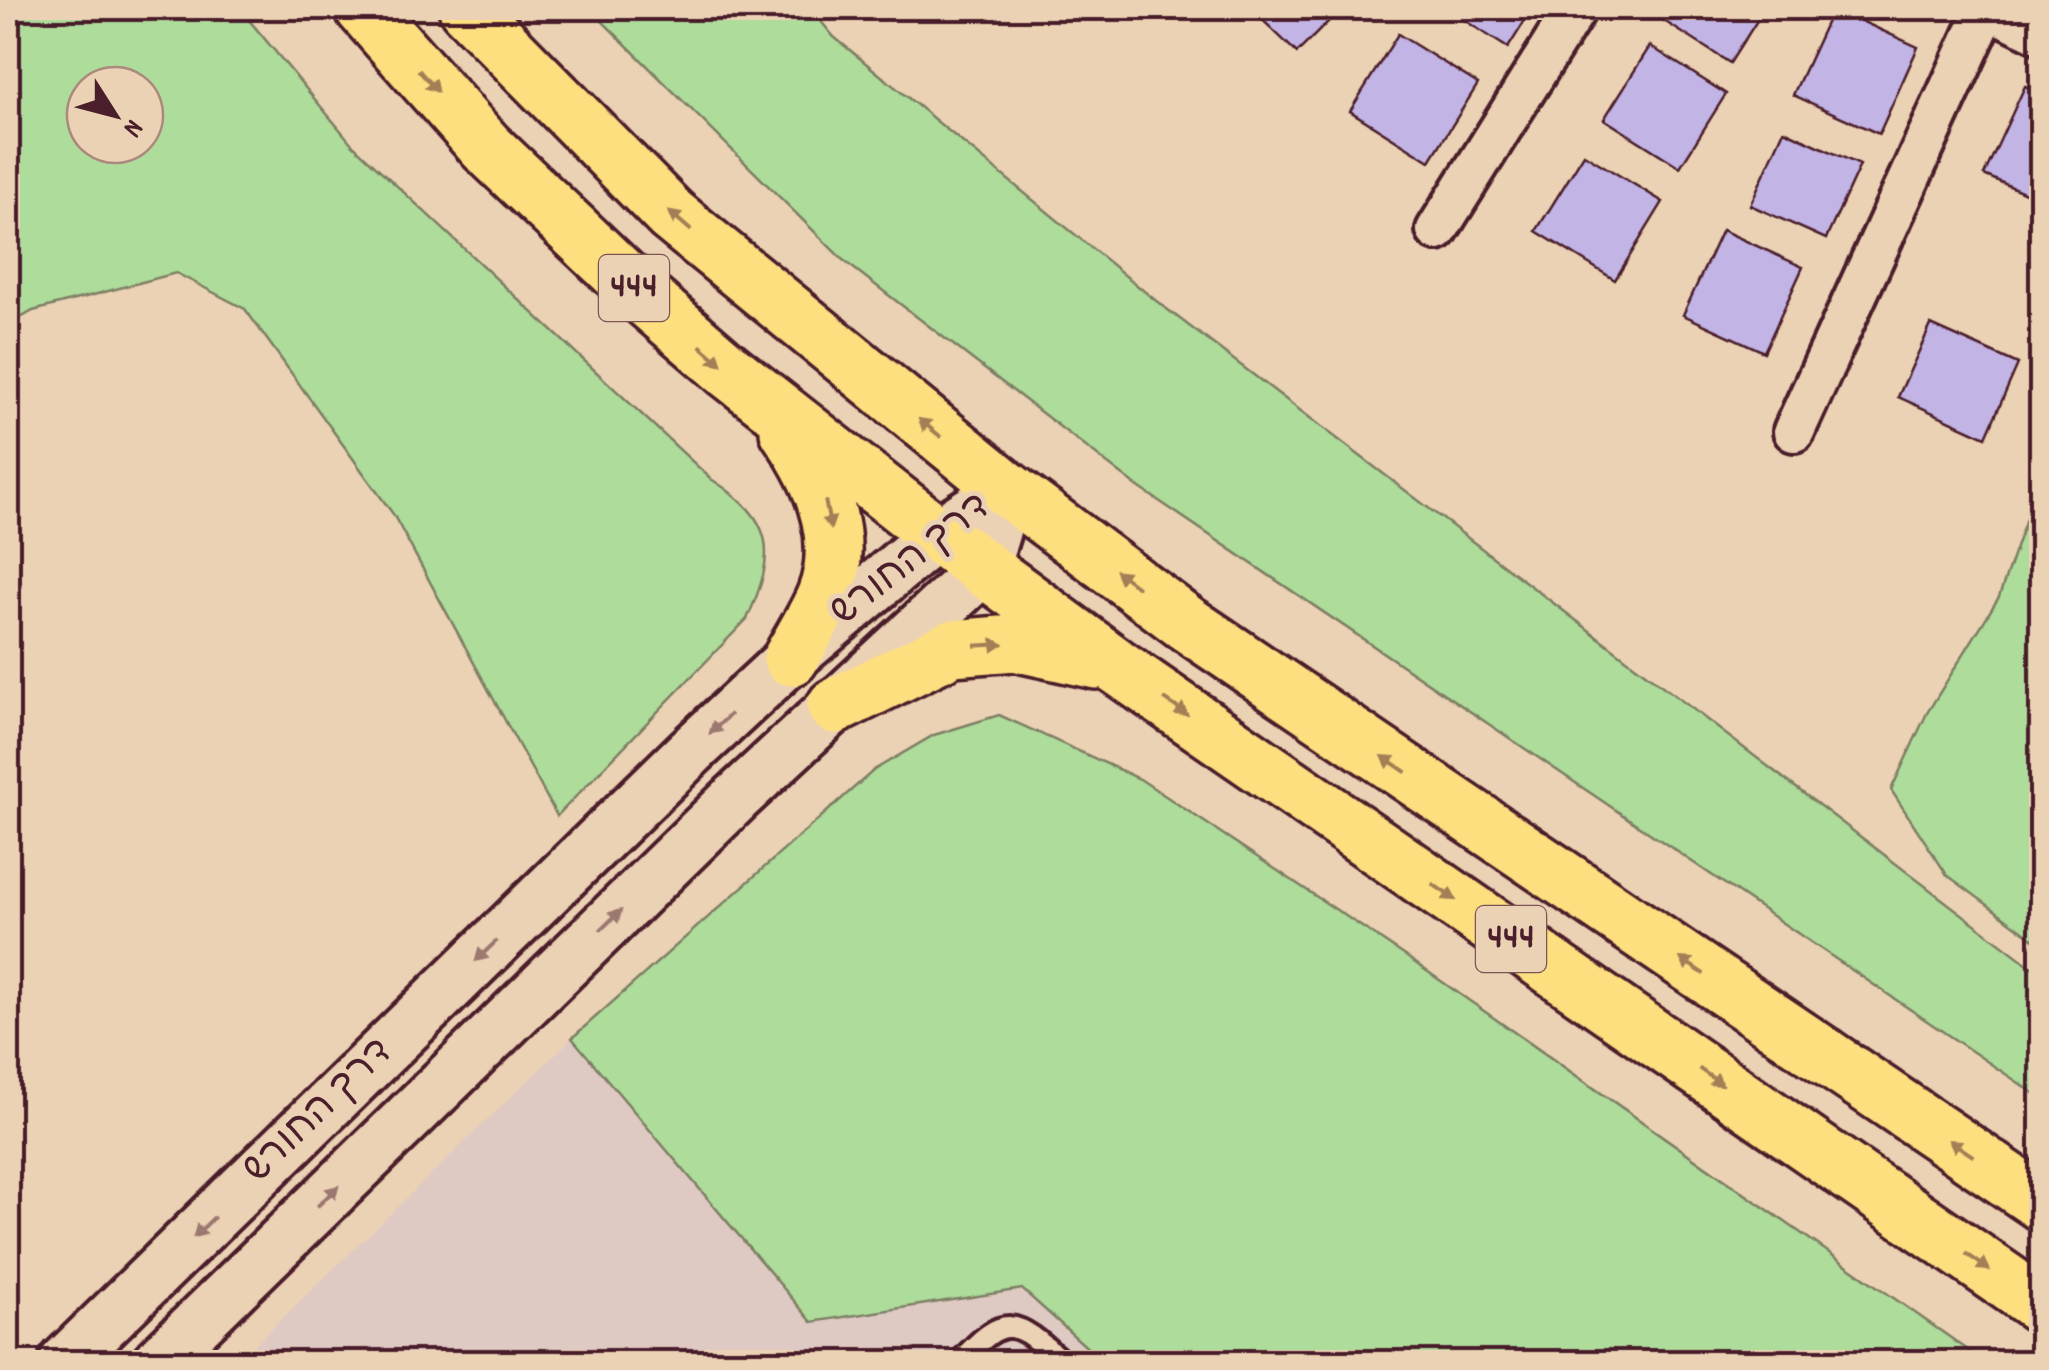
<svg xmlns="http://www.w3.org/2000/svg" width="2049" height="1370" viewBox="0 0 2049 1370" font-family="Dekko,'Playpen Sans Hebrew',sans-serif">
<rect width="100%" height="100%" fill="#ecd2b4"/>
<filter id="ink" filterUnits="userSpaceOnUse"><feTurbulence type="fractalNoise" baseFrequency=".01" numOctaves="2"/><feDisplacementMap in="SourceGraphic" scale="20" xChannelSelector="R" yChannelSelector="G"/><feConvolveMatrix kernelMatrix="1 2 1 2 8 2 1 2 1" color-interpolation-filters="sRGB"/></filter>
<g filter="url(#ink)">
<!-- built -->
<path fill="#dfc9c3" d="M572 1038 812 1322 1022 1289 1103 1362H237Z"/>
<!-- green -->
<path fill="#aedc9b" stroke="#7c7e63" stroke-width="2.5" fill-rule="evenodd" d="M8 8H239L352 144 711 479C776 520 777 553 747 619L557 816 393 514 245 309 176 273 33 311 8 325ZM85 85H145V145H85Z
M589 8H810L834 37 1155 300 2041 974V1098L1134 484 843 260Z
M2041 475V944L1947 875 1891 790 1927 713 1999 597Z
M999 715 1140 779 1404 955 1985 1362H1103L1022 1289 812 1322 572 1038 874 770 934 735Z"/>
<!-- building -->
<path fill="#c2b4e5" stroke="#4a1f2b" stroke-width="2.5" d="M1250 8H1342L1297 53Z
M1445 8H1533L1508 48Z
M1673 8H1765L1730 63 1664 21Z
M1833 8 1918 47 1879 134 1793 95Z
M1398 34 1478 84 1430 161 1350 111Z
M1650 46 1726 94 1680 167 1604 119Z
M2025 86 2042 93V200L1984 175Z
M1784 130 1860 165 1826 239 1750 205Z
M1584 154 1663 202 1615 280 1536 231Z
M1722 230 1803 267 1764 352 1683 315Z
M1931 325 2018 364 1986 437 1898 397Z"/>
<g fill="none" stroke-linecap="round" stroke-linejoin="round">
<!-- service casing -->
<g stroke="#4a1f2b" stroke-width="28">
<path id="service" d="M960 1362C1005 1312 1015 1319 1062 1362"/>
</g>
<!-- minor casing -->
<g stroke="#4a1f2b" stroke-width="48">
<path id="minor" d="M1989 8 2042 34
M1437 230 1576 8
M1794 431 1987 8"/>
</g>
<!-- tertiary casing -->
<g stroke="#4a1f2b" stroke-width="58">
<path id="tertiary" d="M65 1362 691 751 791 658 937 534 1007 489
M158 1362 736 798 983 569 995 530"/>
</g>
<!-- primary casing -->
<g stroke="#4a1f2b" stroke-width="62">
<path id="primary" d="M363 8 486 147 646 299 728 370 937 534 1115 665 2042 1306
M467 8 671 215 1007 489 1186 623 2042 1203
M788 431C821 478 847 538 825 595 816 617 802 638 791 658
M835 706 952 648 1014 643 1096 661"/>
</g>
<!-- service -->
<use href="#service" stroke="#ecd2b4" stroke-width="20"/>
<!-- minor -->
<use href="#minor" stroke="#ecd2b4" stroke-width="40"/>
<!-- tertiary -->
<use href="#tertiary" stroke="#ecd2b4" stroke-width="50"/>
<!-- primary -->
<use href="#primary" stroke="#fddf80" stroke-width="55"/>
</g>
<!-- one-way arrows -->
<defs><path id="oneway-solid" d="M-6-.8H1V-3.2L6.5 0L1 3.2V.8H-6Z" transform="scale(2.5)"/></defs>
<g fill="#a47f56">
<use href="#oneway-solid" transform="translate(428 81) rotate(49)"/>
<use href="#oneway-solid" transform="translate(680 221) rotate(-139)"/>
<use href="#oneway-solid" transform="translate(711 355) rotate(41)"/>
<use href="#oneway-solid" transform="translate(930 428) rotate(-141)"/>
<use href="#oneway-solid" transform="translate(828 515) rotate(79)"/>
<use href="#oneway-solid" transform="translate(1127 579) rotate(-143)"/>
<use href="#oneway-solid" transform="translate(989 645) rotate(-3)"/>
<use href="#oneway-solid" transform="translate(1176 707) rotate(35)"/>
<use href="#oneway-solid" transform="translate(1394 764) rotate(-146)"/>
<use href="#oneway-solid" transform="translate(1444 892) rotate(35)"/>
<use href="#oneway-solid" transform="translate(1692 966) rotate(-146)"/>
<use href="#oneway-solid" transform="translate(1711 1077) rotate(35)"/>
<use href="#oneway-solid" transform="translate(1961 1148) rotate(-146)"/>
<use href="#oneway-solid" transform="translate(1978 1262) rotate(35)"/>
</g>
<g fill="#9b7870">
<use href="#oneway-solid" transform="translate(720 724) rotate(137)"/>
<use href="#oneway-solid" transform="translate(611 920) rotate(-44)"/>
<use href="#oneway-solid" transform="translate(486 951) rotate(136)"/>
<use href="#oneway-solid" transform="translate(328 1196) rotate(-44)"/>
<use href="#oneway-solid" transform="translate(204 1227) rotate(136)"/>
</g>
</g>
<g text-anchor="middle" dominant-baseline="central" stroke-width="10" stroke-linejoin="round" paint-order="stroke">
<!-- shield labels -->
<g fill="#ecd2b4" stroke="#7b5554" stroke-width="2.5">
<rect x="599" y="255" width="70" height="66" rx="8"/>
<rect x="1476" y="906" width="70" height="66" rx="8"/>
</g>
<g font-size="38" font-weight="bold" fill="#4a1f2b">
<text x="634" y="288">444</text>
<text x="1511" y="939">444</text>
</g>
<!-- street labels -->
<g font-size="40" fill="#4a1f2b" stroke="#ecd2b4">
<text transform="translate(912 562) rotate(-38)">דרך החורש</text>
<text transform="translate(320 1113) rotate(-44)">דרך החורש</text>
</g>
</g>
<!-- margin -->
<rect width="2049" height="1370" fill="none" stroke="#ecd2b4" stroke-width="40"/>
<rect x="20" y="20" width="2009" height="1330" fill="none" stroke="#4a1f2b" stroke-width="4" filter="url(#ink)"/>
<!-- north arrow -->
<g transform="translate(115 115) rotate(126)"><circle r="48" fill="#ecd2b4" stroke="#ab8a7d" stroke-width="2.5"/>
<path d="M0-8L18 38L0 25L-18 38Z" fill="#4a1f2b"/>
<text y="-15" font-size="28" font-weight="bold" text-anchor="middle" fill="#4a1f2b">N</text>
</g>
</svg>
